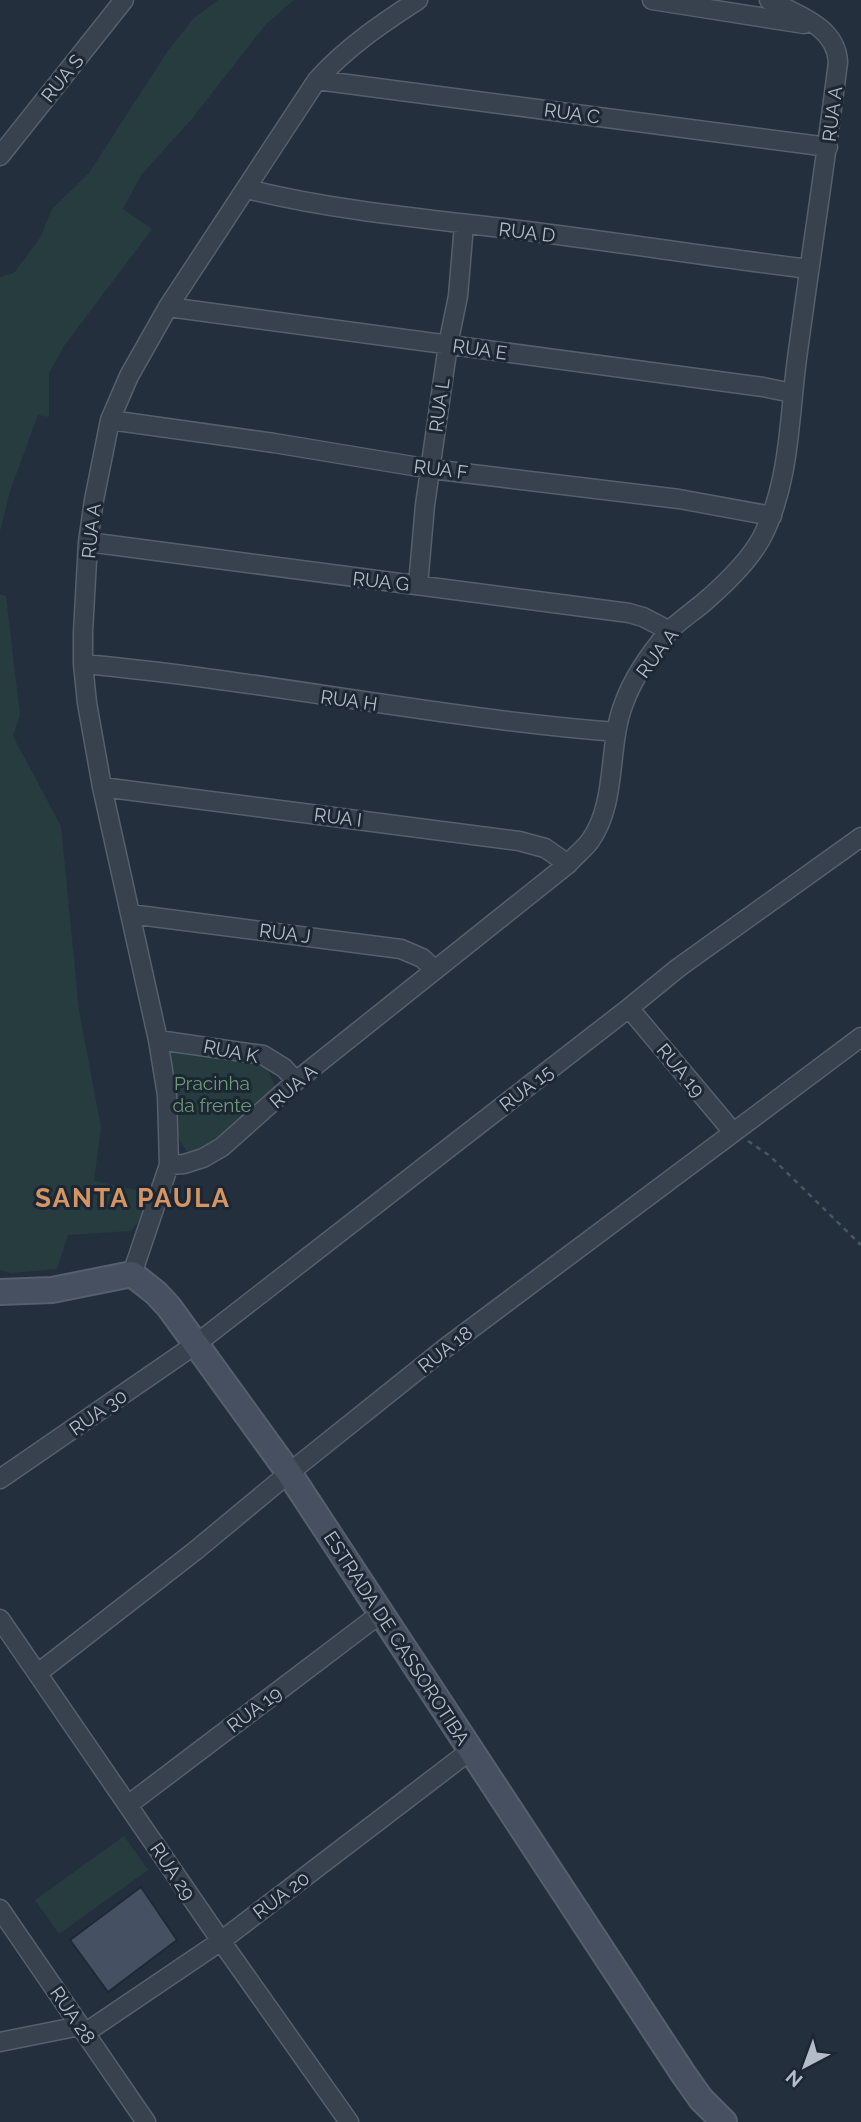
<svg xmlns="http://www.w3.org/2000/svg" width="861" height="2122" viewBox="0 0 861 2122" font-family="Raleway,sans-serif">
<rect width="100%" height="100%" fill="#242f3e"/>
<!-- green -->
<path fill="#263c3f" d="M218 0H294L266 24 191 120 141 175 123 209 152 229 64 346 49 373V417L38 415 10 491 0 531V277L14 273 40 238 52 209 89 173 167 52 193 19Z
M0 594 6 596 20 715 13 736 61 826 79 1010 101 1127 94 1181 141 1191 142 1216 131 1231 68 1235 57 1269 12 1273 0 1270Z
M181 1046 265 1064 277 1090 206 1154H189L180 1141 175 1126 167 1069 172 1051Z
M124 1836 148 1870 59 1934 35 1900Z"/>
<!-- building -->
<path fill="#455162" stroke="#1f2835" stroke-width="2" d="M141 1887 177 1940 108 1992 70 1940Z"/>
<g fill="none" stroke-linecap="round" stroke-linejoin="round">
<!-- street casing -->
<g stroke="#565f6c" stroke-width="21">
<path id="street" d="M652 0 804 24
M317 80 828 147
M0 156 124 0
M247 189C336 211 428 219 519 230 616 242 712 257 809 269
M168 307 763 387 792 393
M110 420 274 443 431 469 679 499 772 516
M88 542 629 613 643 617 670 631
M418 585 425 505 448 345 458 296 464 225
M83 664C261 680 437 718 616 732
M102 787 519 841 545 848 568 864
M130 914 401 949 422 958 434 969
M629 1008 733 1132
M158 1040 263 1055 284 1068 296 1081
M169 1165 184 1164 203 1158 222 1147 296 1081 568 864C575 856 584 849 590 841 618 802 607 746 624 703 633 678 652 651 669 631 679 621 691 613 702 604 723 586 749 562 762 537 791 481 789 413 798 351 811 255 826 159 838 62 836 26 797 15 769 0
M132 1274 169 1165 167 1095 158 1040 102 787 87 703 83 664V632L88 542 94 500 110 420 129 376 168 307 317 80C347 47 381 24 418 0
M0 1479 196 1344 629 1008 678 968 861 837
M0 1619 221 1941 349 2122
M38 1673 195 1551 289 1473 444 1349 861 1037
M128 1805 380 1614
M0 1909 146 2122
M85 2033 221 1941 471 1750
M0 2042 80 2026"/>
</g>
<!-- secondary casing -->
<g stroke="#565f6c" stroke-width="28">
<path id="secondary" d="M0 1292 52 1290 132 1274 156 1293 169 1307 289 1473 684 2075 701 2099 724 2122"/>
</g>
<!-- path -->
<path stroke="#44595c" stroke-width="2.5" stroke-dasharray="5 5" stroke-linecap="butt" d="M748 1141 770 1156 861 1245"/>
<!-- street -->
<use href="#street" stroke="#38414e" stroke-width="18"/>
<!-- secondary -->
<use href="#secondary" stroke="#465061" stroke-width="24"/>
</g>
<g text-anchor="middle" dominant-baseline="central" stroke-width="6" stroke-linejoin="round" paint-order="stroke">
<!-- street labels -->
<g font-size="19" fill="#b4bcc9" stroke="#1d2633">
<text transform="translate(62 78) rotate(-51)">RUA S</text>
<text transform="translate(572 113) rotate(8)">RUA C</text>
<text transform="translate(832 114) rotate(-83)">RUA A</text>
<text transform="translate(527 232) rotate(7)">RUA D</text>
<text transform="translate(480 349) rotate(8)">RUA E</text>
<text transform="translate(439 405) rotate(-82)">RUA L</text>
<text transform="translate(441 469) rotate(7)">RUA F</text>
<text transform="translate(91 531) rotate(-84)">RUA A</text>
<text transform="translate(381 581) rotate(6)">RUA G</text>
<text transform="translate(657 653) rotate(-53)">RUA A</text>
<text transform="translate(349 700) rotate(8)">RUA H</text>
<text transform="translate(338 817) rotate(7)">RUA I</text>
<text transform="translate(285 933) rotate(7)">RUA J</text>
<text transform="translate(231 1051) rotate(11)">RUA K</text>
<text transform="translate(681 1070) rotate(50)">RUA 19</text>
<text transform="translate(293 1086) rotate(-41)">RUA A</text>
<text transform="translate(526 1088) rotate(-38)">RUA 15</text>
<text transform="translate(445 1349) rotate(-38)">RUA 18</text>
<text transform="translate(98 1412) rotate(-35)">RUA 30</text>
<text transform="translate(397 1638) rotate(57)">ESTRADA DE CASSOROTIBA</text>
<text transform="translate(254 1709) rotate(-37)">RUA 19</text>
<text transform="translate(173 1871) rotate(56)">RUA 29</text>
<text transform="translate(281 1895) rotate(-37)">RUA 20</text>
<text transform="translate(73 2015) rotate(56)">RUA 28</text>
</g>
<!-- park labels -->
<g font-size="19" fill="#6b9a76" stroke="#1d2633">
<text x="212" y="1083">Pracinha<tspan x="212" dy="22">da frente</tspan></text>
</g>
<!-- district labels -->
<g font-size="26" font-weight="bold" letter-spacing="2" fill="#d59563" stroke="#1d2633">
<text x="133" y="1198">SANTA PAULA</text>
</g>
</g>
<!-- north arrow -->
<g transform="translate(805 2066) rotate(221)" stroke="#1d2633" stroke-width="5" paint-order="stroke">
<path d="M0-5L12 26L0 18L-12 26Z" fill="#b4bcc9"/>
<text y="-10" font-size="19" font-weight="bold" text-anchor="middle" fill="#b4bcc9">N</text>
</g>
</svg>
